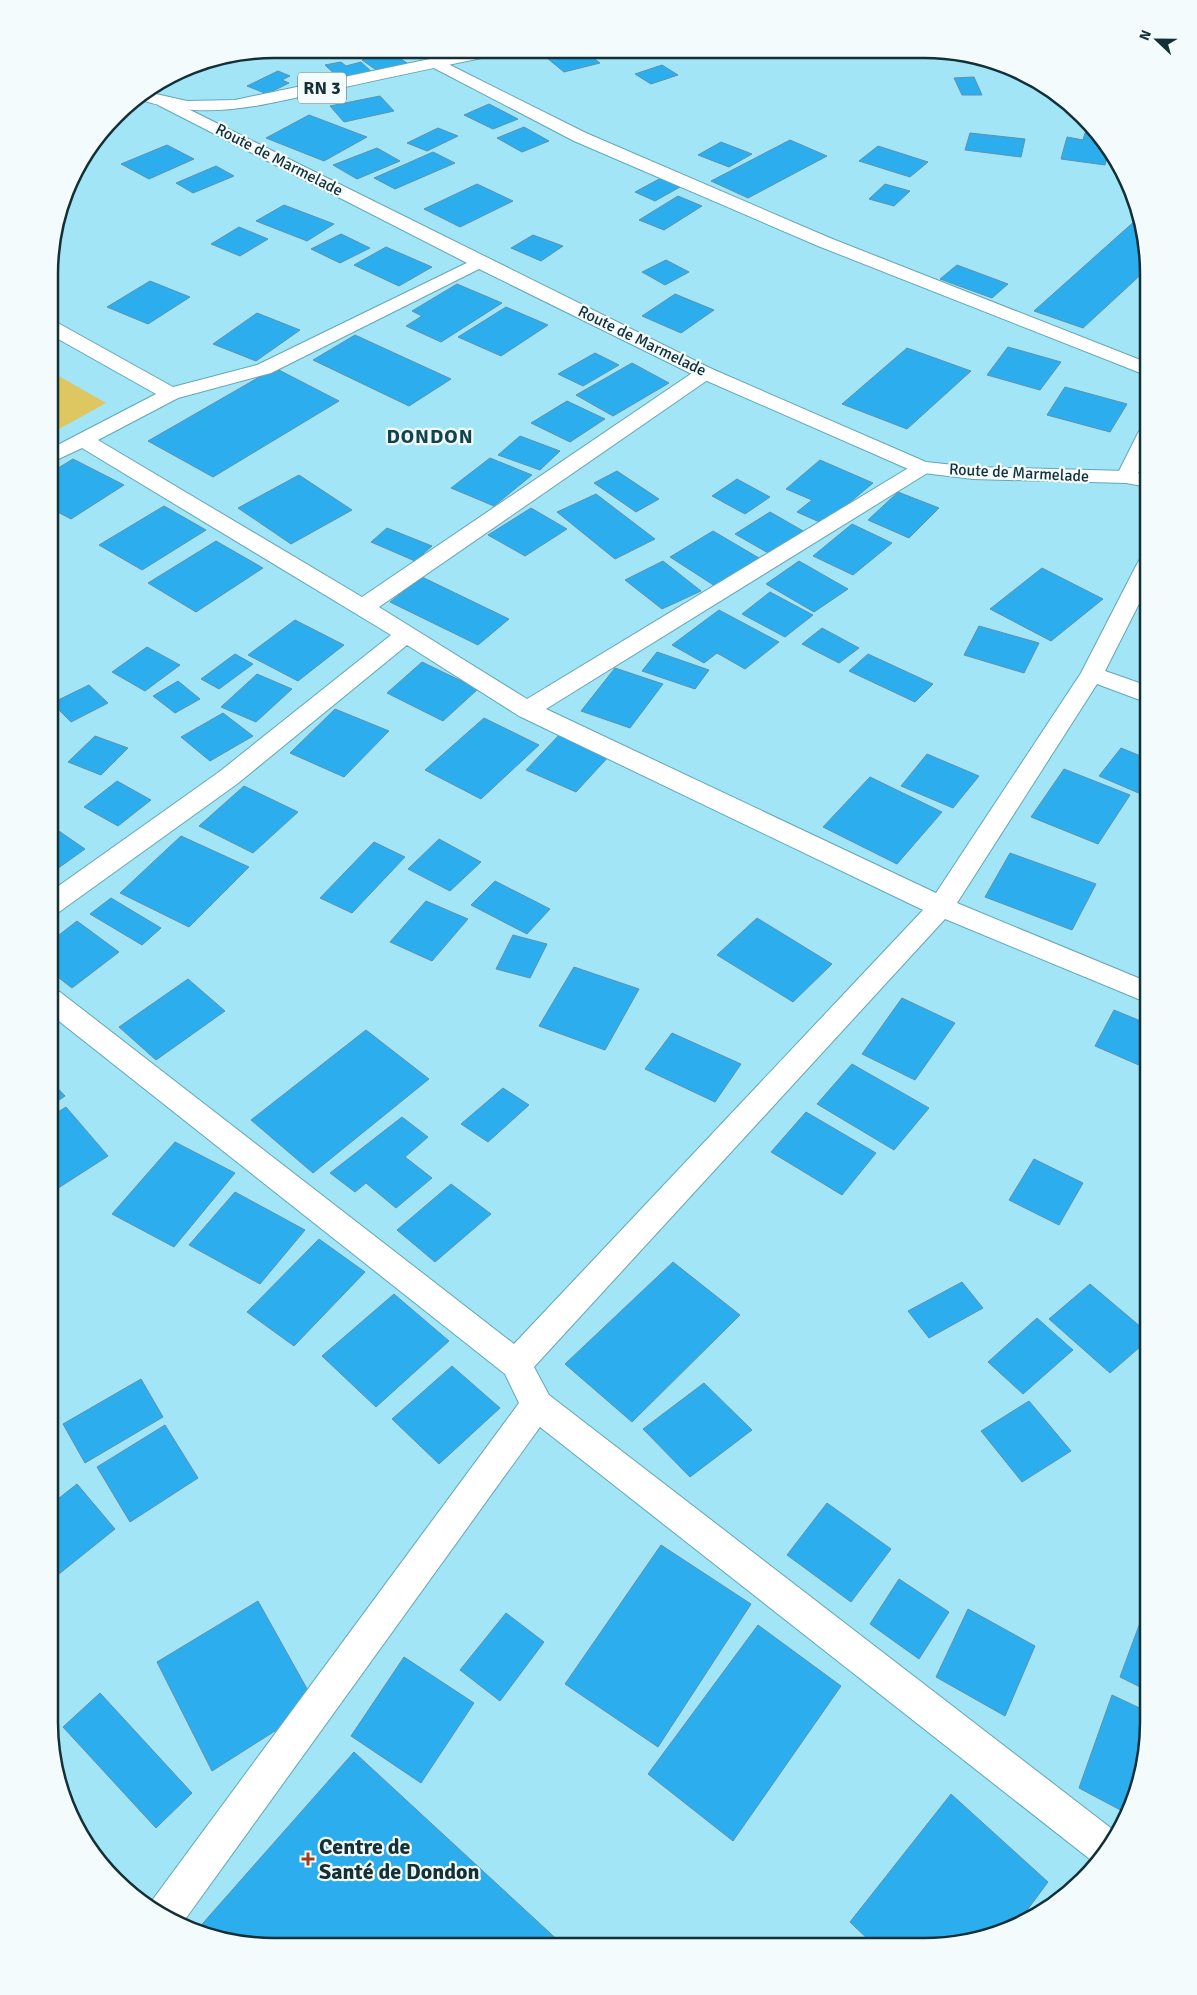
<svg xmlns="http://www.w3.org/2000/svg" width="1197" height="1995" viewBox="0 0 1197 1995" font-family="Signika,sans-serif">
<rect width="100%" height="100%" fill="#a1e5f7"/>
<!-- green -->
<path fill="#dec761" d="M50 371 106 403 50 434Z"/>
<!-- building -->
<path fill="#2caeee" stroke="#5e91b0" d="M429 49H463L439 56Z
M583 50 600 63 564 72 547 58Z
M389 51 407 63 379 72 362 60Z
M341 62 346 66 361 62 373 73 341 80 325 65Z
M662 65 678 75 651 84 635 74Z
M278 71 290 76 282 80 289 83 267 94 247 86Z
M974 77 982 95H962L954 78Z
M380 96 394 111 344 122 330 106Z
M489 104 518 119 493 129 464 115Z
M309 115 367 137 324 161 266 138Z
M524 127 549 141 522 152 497 138Z
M438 128 458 136 427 151 407 143Z
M970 133 1025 139 1021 157 965 150Z
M1085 133 1102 137 1109 150 1105 165 1061 159 1067 137 1083 140Z
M790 140 827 156 748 198 711 181Z
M721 142 752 154 729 167 698 155Z
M167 145 194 159 149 179 121 164Z
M878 146 928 162 910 177 859 161Z
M377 148 400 161 357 179 333 165Z
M433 152 455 163 395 189 374 178Z
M216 166 234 176 193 193 176 183Z
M661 178 680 187 655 201 635 192Z
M477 184 513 201 460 227 424 209Z
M885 184 910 191 894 206 869 199Z
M678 196 702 206 664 230 639 220Z
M284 205 334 224 307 241 256 221Z
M1137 219 1147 269 1083 328 1034 311Z
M239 227 268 239 240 256 211 244Z
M341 234 370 248 340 263 311 249Z
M533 235 563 246 541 261 511 248Z
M386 247 432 267 399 286 354 265Z
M666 260 689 272 665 285 642 272Z
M957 265 1008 284 992 298 940 279Z
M150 281 190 297 148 324 107 307Z
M457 284 502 303 441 342 406 326 422 316 412 311Z
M675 294 714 310 681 333 642 316Z
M506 307 548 325 501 356 458 337Z
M257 313 300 330 256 361 213 344Z
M355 335 451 379 409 406 313 360Z
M1008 347 1061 362 1040 390 987 375Z
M907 348 971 371 907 429 842 404Z
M595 353 619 365 583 386 558 374Z
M632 363 669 383 613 416 576 395Z
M275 368 339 401 213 477 148 441Z
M1065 387 1127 404 1110 432 1047 415Z
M567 401 605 419 570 442 531 423Z
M520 436 560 451 540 470 498 455Z
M490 458 532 475 494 506 451 488Z
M73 459 124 485 71 519 50 508V473Z
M820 460 873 483 824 524 797 512 812 500 786 489Z
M617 471 659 499 636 512 594 483Z
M299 475 352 510 291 544 238 508Z
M737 479 770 497 745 514 712 496Z
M898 492 939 508 909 538 868 520Z
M596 494 655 539 615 559 557 512Z
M164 506 206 530 142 570 99 545Z
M531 508 567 529 525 556 488 535Z
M770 512 805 532 770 554 735 534Z
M852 524 892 543 853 575 813 556Z
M387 528 432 546 415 561 371 542Z
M713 531 759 558 715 586 670 557Z
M216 541 263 568 196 612 148 583Z
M663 561 701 591 662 609 625 580Z
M799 561 848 589 814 612 766 584Z
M1042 568 1103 599 1051 641 990 609Z
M422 577 509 619 478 645 390 602Z
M770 592 813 615 785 637 742 614Z
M719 610 779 642 745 669 717 653 704 663 672 645Z
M295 620 344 645 298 681 248 655Z
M979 626 1039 643 1024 673 964 655Z
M822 628 859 648 839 663 802 644Z
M147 647 180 665 145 691 112 672Z
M657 652 709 670 695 689 642 671Z
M235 654 253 664 219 689 201 679Z
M868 654 933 684 915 702 849 671Z
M422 662 478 689 443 721 387 693Z
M615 668 663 684 630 728 581 711Z
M257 674 292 689 256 722 221 707Z
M178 681 200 699 175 713 153 696Z
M89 685 108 703 71 722 52 703Z
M335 709 389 731 344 777 290 753Z
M223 713 253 736 210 761 181 737Z
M484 718 539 745 481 799 425 770Z
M561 733 611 754 576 792 526 770Z
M95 736 128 748 101 775 68 762Z
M1121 748 1148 759V797L1099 776Z
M927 754 979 776 953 808 901 786Z
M1064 769 1130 795 1098 844 1031 817Z
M870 777 942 812 897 864 823 827Z
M117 781 151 800 118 826 84 807Z
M244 786 298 812 253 853 199 826Z
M53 827 85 849 50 874V830Z
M181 836 249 867 189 927 120 893Z
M439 839 481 862 450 891 408 869Z
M374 842 405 857 352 913 320 898Z
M1010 853 1096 884 1072 930 985 897Z
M495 881 550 909 527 934 471 905Z
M111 898 161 928 142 945 90 914Z
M426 901 468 919 432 961 390 942Z
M757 918 832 964 793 1002 717 955Z
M77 921 119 952 72 988 50 971V942Z
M513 935 547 944 530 978 496 969Z
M574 967 639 989 605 1050 539 1026Z
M188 979 225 1011 156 1060 119 1027Z
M902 998 955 1023 915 1080 862 1054Z
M1114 1010 1148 1024V1069L1095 1046Z
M366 1030 429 1079 313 1173 251 1120Z
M672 1033 741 1064 715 1102 645 1069Z
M852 1064 929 1108 894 1150 817 1104Z
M50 1080 65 1096 50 1106Z
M503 1088 529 1105 488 1142 461 1124Z
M66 1107 108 1156 49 1194 50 1117Z
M806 1112 876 1153 842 1195 771 1152Z
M402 1117 428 1137 405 1157 432 1178 396 1208 366 1183 355 1192 330 1173Z
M175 1142 235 1173 174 1247 112 1214Z
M1034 1159 1083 1183 1059 1225 1009 1200Z
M451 1184 491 1214 435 1262 397 1230Z
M235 1192 305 1230 260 1284 189 1245Z
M319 1239 365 1272 294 1346 247 1312Z
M673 1262 740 1315 632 1422 565 1364Z
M962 1282 983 1308 929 1338 908 1311Z
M1090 1284 1148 1333V1340L1110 1373 1049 1319Z
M394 1294 449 1341 376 1407 322 1356Z
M1037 1318 1073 1350 1023 1394 988 1362Z
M452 1366 500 1408 439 1464 392 1419Z
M141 1379 163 1417 85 1463 63 1424Z
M704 1383 752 1430 690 1477 643 1429Z
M1029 1401 1071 1451 1022 1482 981 1431Z
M165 1425 198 1478 130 1522 97 1467Z
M77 1484 115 1529 49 1582V1506Z
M827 1503 891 1549 851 1602 787 1555Z
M661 1545 751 1604 658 1747 565 1684Z
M899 1579 949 1612 919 1659 870 1624Z
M258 1601 316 1705 212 1771 157 1662Z
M1148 1601V1691L1120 1677Z
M968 1609 1035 1646 1005 1716 936 1677Z
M506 1613 544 1642 500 1701 460 1670Z
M758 1625 841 1686 733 1841 648 1774Z
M404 1657 474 1703 421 1783 351 1736Z
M100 1693 192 1793 156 1828 63 1727Z
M1112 1695 1148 1712V1736L1136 1794 1126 1813 1079 1788Z
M354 1752 563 1945 245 1944 196 1931Z
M951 1794 1048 1882 1016 1925 1009 1929 923 1946H875L850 1922Z"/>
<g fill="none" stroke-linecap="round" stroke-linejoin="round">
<!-- street casing -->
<g stroke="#63a6b7" stroke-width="2">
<path id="street" d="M438 59 586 133 830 238 1148 363V376L818 246 574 141 432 67 430 64 432 61Z
M479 257 485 258 488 262 485 266 271 373 178 398 98 440 362 597 698 369 705 367 712 369 715 373 712 377 379 607 527 699 915 464 922 462 929 464 932 468 929 472 546 709 936 893 1081 673 1137 564 1140 559 1148 557V586L1105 671 1148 686V703L1097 684 957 903 1148 982V1003L945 919 534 1367 549 1395 1116 1832 1102 1858 1096 1864 540 1427 181 1925 148 1906 519 1403 505 1374 50 1014V989L60 992 514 1344 923 910 519 716 407 645 237 784 59 912 50 915V892L219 772 391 635 82 448 50 463V449L156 394 51 335V321L58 323 173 387 257 365Z
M1148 427C1149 449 1146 463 1133 481L1126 483 1119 481 1116 477 1138 433 1141 429Z"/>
</g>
<!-- secondary casing -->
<g stroke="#63a6b7" stroke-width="2">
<path id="secondary" d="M164 97 712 369 926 462 973 467 1126 471 1148 475V487L1126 483 973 479 915 472 698 377 473 266 158 105 156 102 158 99Z"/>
</g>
<!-- primary casing -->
<g stroke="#63a6b7" stroke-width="2">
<path id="primary" d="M477 49H509L507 52 501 54C448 65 394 76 341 88 266 103 211 124 135 98L147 92 187 101 235 100Z"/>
</g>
<!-- street -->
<use href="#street" fill="#fff" fill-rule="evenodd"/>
<!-- secondary -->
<use href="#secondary" fill="#fff" fill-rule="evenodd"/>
<!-- primary -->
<use href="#primary" fill="#fff" fill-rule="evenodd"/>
</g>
<!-- markers -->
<path fill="#a43c1e" stroke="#f4fbfc" stroke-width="2" d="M305.5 1851.5h5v5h5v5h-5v5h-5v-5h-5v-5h5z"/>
<g text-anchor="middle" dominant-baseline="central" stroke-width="4.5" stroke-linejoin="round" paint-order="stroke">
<!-- far-street labels -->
<g font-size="16" fill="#143037" stroke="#f4fbfc">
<text transform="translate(279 160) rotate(27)">Route de Marmelade</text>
<text transform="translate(642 341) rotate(26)">Route de Marmelade</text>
<text transform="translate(1019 473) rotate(3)">Route de Marmelade</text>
</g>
<!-- shield labels -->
<rect fill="#f4fbfc" stroke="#576d72" stroke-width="1" x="298" y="72.5" width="48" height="31" rx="4"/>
<g font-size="18" font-weight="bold" fill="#143037">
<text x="322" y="88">RN 3</text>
</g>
<!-- far-district labels -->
<g font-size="20" font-weight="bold" letter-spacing="1" fill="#0f4551" stroke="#f4fbfc">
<text x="430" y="436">DONDON</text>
</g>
<!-- near-poi labels -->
<g font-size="22" font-weight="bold" fill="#143037" stroke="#f4fbfc" text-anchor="start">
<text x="319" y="1846">Centre de<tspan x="319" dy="25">Santé de Dondon</tspan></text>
</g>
</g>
<!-- crop -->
<path d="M0 0H1197V1995H0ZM274 58H924A216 216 0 0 1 1140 274V1722A216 216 0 0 1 924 1938H274A216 216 0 0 1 58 1722V274A216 216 0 0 1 274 58Z" fill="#f4fbfc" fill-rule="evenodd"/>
<path fill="none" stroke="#143037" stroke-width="2.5" d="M274 58H924A216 216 0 0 1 1140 274V1722A216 216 0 0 1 924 1938H274A216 216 0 0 1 58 1722V274A216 216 0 0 1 274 58Z"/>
<!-- north arrow -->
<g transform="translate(1157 40) rotate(292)" stroke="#f4fbfc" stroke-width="4" paint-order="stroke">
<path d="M0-4L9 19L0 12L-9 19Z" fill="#143037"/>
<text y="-8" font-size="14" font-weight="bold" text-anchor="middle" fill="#143037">N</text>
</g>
</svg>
